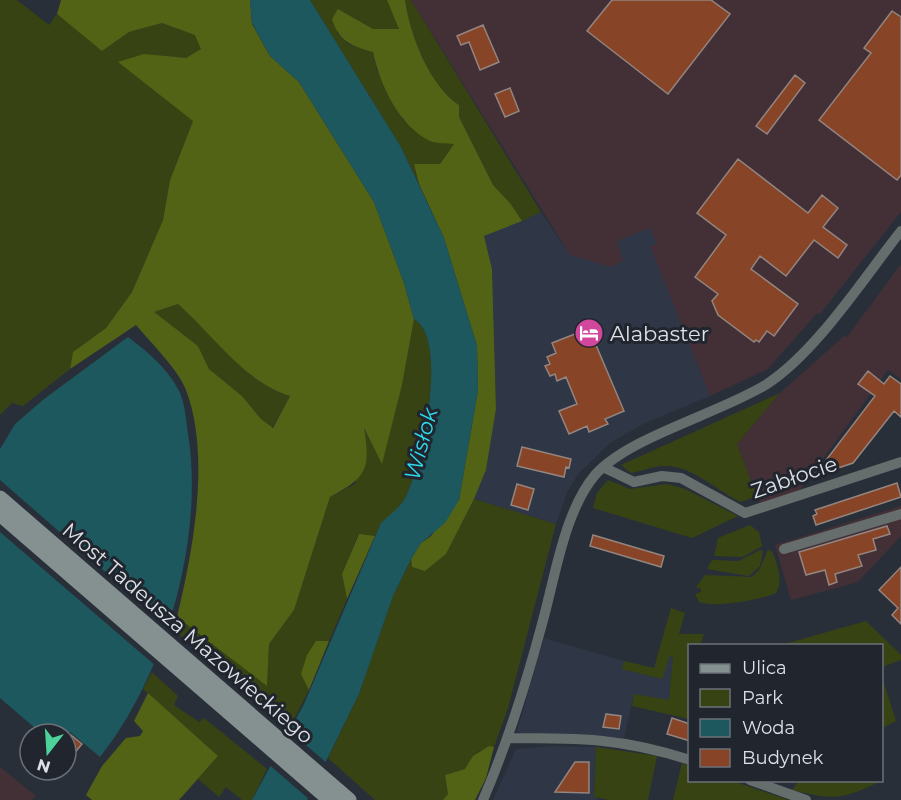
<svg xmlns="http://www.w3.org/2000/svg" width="901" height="800" viewBox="0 0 901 800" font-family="Montserrat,sans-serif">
<rect width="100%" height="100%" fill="#292f38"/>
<!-- built -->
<path fill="#2f3746" d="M541 212 570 255 617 241 649 227 658 244 650 246 710 396 643 424 610 443 578 474 567 493 556 524 474 499 486 470 496 409 492 269 484 236Z
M544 638 624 661 622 669 661 679 670 656H673L669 701 634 694 624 738 575 734 526 735 517 731Z
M552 746 596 747 594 796 598 797 597 800H493L516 749Z"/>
<!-- industrial -->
<path fill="#433037" d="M411 0H901V212L820 314 817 313 768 369 710 396 650 246 657 244 650 228 617 241 623 261 611 267 570 255Z
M901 264V379L888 370 800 490 761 505 737 444 780 393 844 336 847 337Z
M901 506V536L858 582 791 600 775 545Z
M0 767 36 796 32 800H0Z"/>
<!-- green -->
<path fill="#384313" d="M0 0H17L49 25 57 14 103 50 129 32 162 23 196 35 202 49 186 58 140 56 193 121 170 180 163 220 132 292 106 328 73 352 70 369 23 406 12 403 0 415Z
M310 0H387L400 29H373L338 9 337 33 348 44 373 52 377 70 403 120 454 144 440 164 414 165 419 184 401 147Z
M405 0H411L541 212 522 221 510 203 493 185 459 117V105C429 85 410 35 405 0Z
M178 304C213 335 244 382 290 396L272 428 261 419 242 396 209 369 198 346 153 312Z
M414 319C450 338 421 471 404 500 396 513 382 521 375 536L358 535 342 574 347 599 329 641H316L302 674 309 690 290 727 230 677 236 667 218 653 212 661 173 630 177 617 267 685 269 644 294 610 330 497 355 484 362 425 382 463 402 385Z
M780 393 737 444 757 496 741 502C717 491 692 465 664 466 653 466 642 471 631 473L621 465Z
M608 480 630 489 667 484 685 489 738 516 692 538 593 508 597 493Z
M474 499 556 524 508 708 494 747 479 751 465 769 445 775 448 794 443 800H375L328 758 359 694 393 596 411 559 412 567 425 571 446 554Z
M750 525 759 532 762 546 743 557 714 556 718 538Z
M760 550 763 551 760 566 749 576 707 569 712 560 739 561Z
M768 550 772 551C777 565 784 579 776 593 760 600 714 608 699 602L695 594 701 592V589L696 587 705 575 752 577 759 570Z
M671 608 685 613 679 634H704L700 645 690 646 689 719 632 706 634 694 669 700 673 656H670L662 679 622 669 624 661 654 668Z
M866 621 901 655V660L882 667V646L781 645Z
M152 672 178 696 174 705 199 722 204 718 267 769 252 800H242L226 787 219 797 198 779 218 756 143 689Z
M882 677 896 721 882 728Z
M596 747 657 756 648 800H609L594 797Z
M682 763 689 766 690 780 732 781 789 800H673Z
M799 781H881C842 800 834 800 792 790Z"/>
<!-- forest -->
<path fill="#526315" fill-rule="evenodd" d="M61 0H250L252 24 270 56 299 82 374 202 404 283 414 319 402 385 382 464 364 428C371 470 366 478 330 497L294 610 269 644 267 686 177 617C193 551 211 456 186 390 178 369 151 343 136 325L70 369 73 352 106 328 132 292 163 220 170 180 193 121 118 62 144 54 186 58 201 49 195 35 162 23 129 32 102 51 57 14ZM178 304C213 335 244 382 290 396L273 428 261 419 242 396 209 369 198 346 154 312Z
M387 0H405C410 35 429 85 459 105V117L493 185 510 203 522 221 484 236 492 269 496 409 486 470 474 499 446 554 425 571 412 567 411 559 421 543 431 536 459 500 478 390 477 346 444 238 419 184 414 164H440L454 144C447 143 437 144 430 141 399 126 380 85 373 52 352 46 339 42 332 19L338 9 373 29H399Z
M359 534 375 536 347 599 342 574Z
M316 641H329L309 690 301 674 307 655Z
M148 693 218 756 179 800H92L86 795 102 766 126 738 140 736 143 731 134 721Z
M489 746 494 747 486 778 475 800H443L448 794 445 775 465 769 473 756Z"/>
<!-- water -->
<path fill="#1c585e" d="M250 0H310L401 147 444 238 477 346 478 390 459 500 445 523 421 543 411 559 393 596 359 694 307 800H252L304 704 381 523C388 516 399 508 404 500 421 471 450 339 414 319L404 283 374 202 299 82 270 56 252 23Z
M128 337C148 352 166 367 178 389 185 401 186 420 188 434 205 537 165 676 100 757L70 732 66 737V734H42L0 698V449L15 424 44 399Z"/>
<!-- pier -->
<path fill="#292f38" d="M0 480 170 628 157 667 0 532Z
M286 728 328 764 310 800 267 763Z"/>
<!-- building -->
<path fill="#874426" stroke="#938580" stroke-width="1.5" d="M612 0H711L730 14 668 94 587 31Z
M892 11 901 17V175L897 180 819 120 871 53 864 48Z
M483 25 499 62 480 70 469 42 461 45 457 36Z
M795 75 805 83 767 134 756 126Z
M510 88 519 111 505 117 495 94Z
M738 159 808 213 822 195 838 208 823 227 847 245 838 258 814 240 786 276 760 256 751 269 798 304 774 336 767 331 759 342 756 340 754 342 718 315 712 301 718 294 695 277 726 235 697 213Z
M580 332 584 342 593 338 624 411 605 419 608 424 589 432 587 426 569 434 559 411 577 404 566 377 557 381 555 374 550 376 545 366 550 364 547 357 556 353 552 343Z
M868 371 884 384 890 376 901 384V417L894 411 853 463 814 476 875 396 858 384Z
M522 447 571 459 569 468 566 467 564 477 517 466Z
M897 483 901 497 816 525 813 516 817 514 815 510Z
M517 484 534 489 528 510 511 505Z
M887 526 890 534 873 539 876 550 858 555 862 566 835 574 837 582 829 585 825 570 806 575 799 552Z
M593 535 664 556 661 567 590 546Z
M901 567V624L892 615 898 608 879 590Z
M606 714 621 716 619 729 603 727Z
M672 718 690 724V741L667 734Z
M71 735 82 744 66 763V741Z
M575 762H589V793L555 792Z"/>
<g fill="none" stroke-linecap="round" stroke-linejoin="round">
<!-- minor -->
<path stroke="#666d6d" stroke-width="10" d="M603 467 634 482 662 476 681 478 745 513 901 462
M784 549 901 514
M509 738C580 738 622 738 690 760
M750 780 806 800
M483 800C508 742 526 684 542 624 555 578 564 512 595 475 628 437 721 413 767 384 817 351 863 279 901 231"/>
<!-- secondary -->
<path stroke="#859091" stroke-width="15" d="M0 498 349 800
M0 514 330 800"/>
</g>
<!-- icons -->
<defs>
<g id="hotel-disc" transform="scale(1.5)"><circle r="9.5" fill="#d1479c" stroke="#20252e"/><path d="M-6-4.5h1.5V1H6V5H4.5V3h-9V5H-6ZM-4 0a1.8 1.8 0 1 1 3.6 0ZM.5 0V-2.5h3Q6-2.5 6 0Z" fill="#fff"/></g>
</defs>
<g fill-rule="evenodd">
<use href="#hotel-disc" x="589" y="333"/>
</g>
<g text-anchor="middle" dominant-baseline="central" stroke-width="6" stroke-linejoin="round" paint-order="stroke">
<!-- poi labels -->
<g font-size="21" fill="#dde1e7" stroke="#20252e" text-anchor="start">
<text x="610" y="333">Alabaster</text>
</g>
<!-- street labels -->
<g font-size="21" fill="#dde1e7" stroke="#20252e">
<text transform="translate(794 477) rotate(-19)">Zabłocie</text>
<text transform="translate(188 633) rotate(41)">Most Tadeusza Mazowieckiego</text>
</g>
<!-- water labels -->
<g font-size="22" font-style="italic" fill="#2ddaea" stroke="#20252e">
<text transform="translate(421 444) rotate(-75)">Wisłok</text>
</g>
</g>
<!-- legend -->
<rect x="688" y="644" width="195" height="138" fill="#20252e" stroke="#6c7078" stroke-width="1.5"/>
<rect x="700" y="664" width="30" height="9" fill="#859091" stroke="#6c7078" stroke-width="1.5"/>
<text x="742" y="674" font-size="18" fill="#dde1e7">Ulica</text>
<rect x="700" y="689" width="30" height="18" fill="#384313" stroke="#6c7078" stroke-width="1.5"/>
<text x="742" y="704" font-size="18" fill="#dde1e7">Park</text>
<rect x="700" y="719" width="30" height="18" fill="#1c585e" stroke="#6c7078" stroke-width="1.5"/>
<text x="742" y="734" font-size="18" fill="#dde1e7">Woda</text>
<rect x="700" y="749" width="30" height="18" fill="#874426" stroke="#6c7078" stroke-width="1.5"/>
<text x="742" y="764" font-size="18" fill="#dde1e7">Budynek</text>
<!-- north arrow -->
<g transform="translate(48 752) rotate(197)"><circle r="28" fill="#20252e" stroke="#6c7078" stroke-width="1.5"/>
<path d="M0-4.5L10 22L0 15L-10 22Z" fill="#4dd39a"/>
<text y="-9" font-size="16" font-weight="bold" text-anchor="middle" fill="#dde1e7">N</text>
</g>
</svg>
